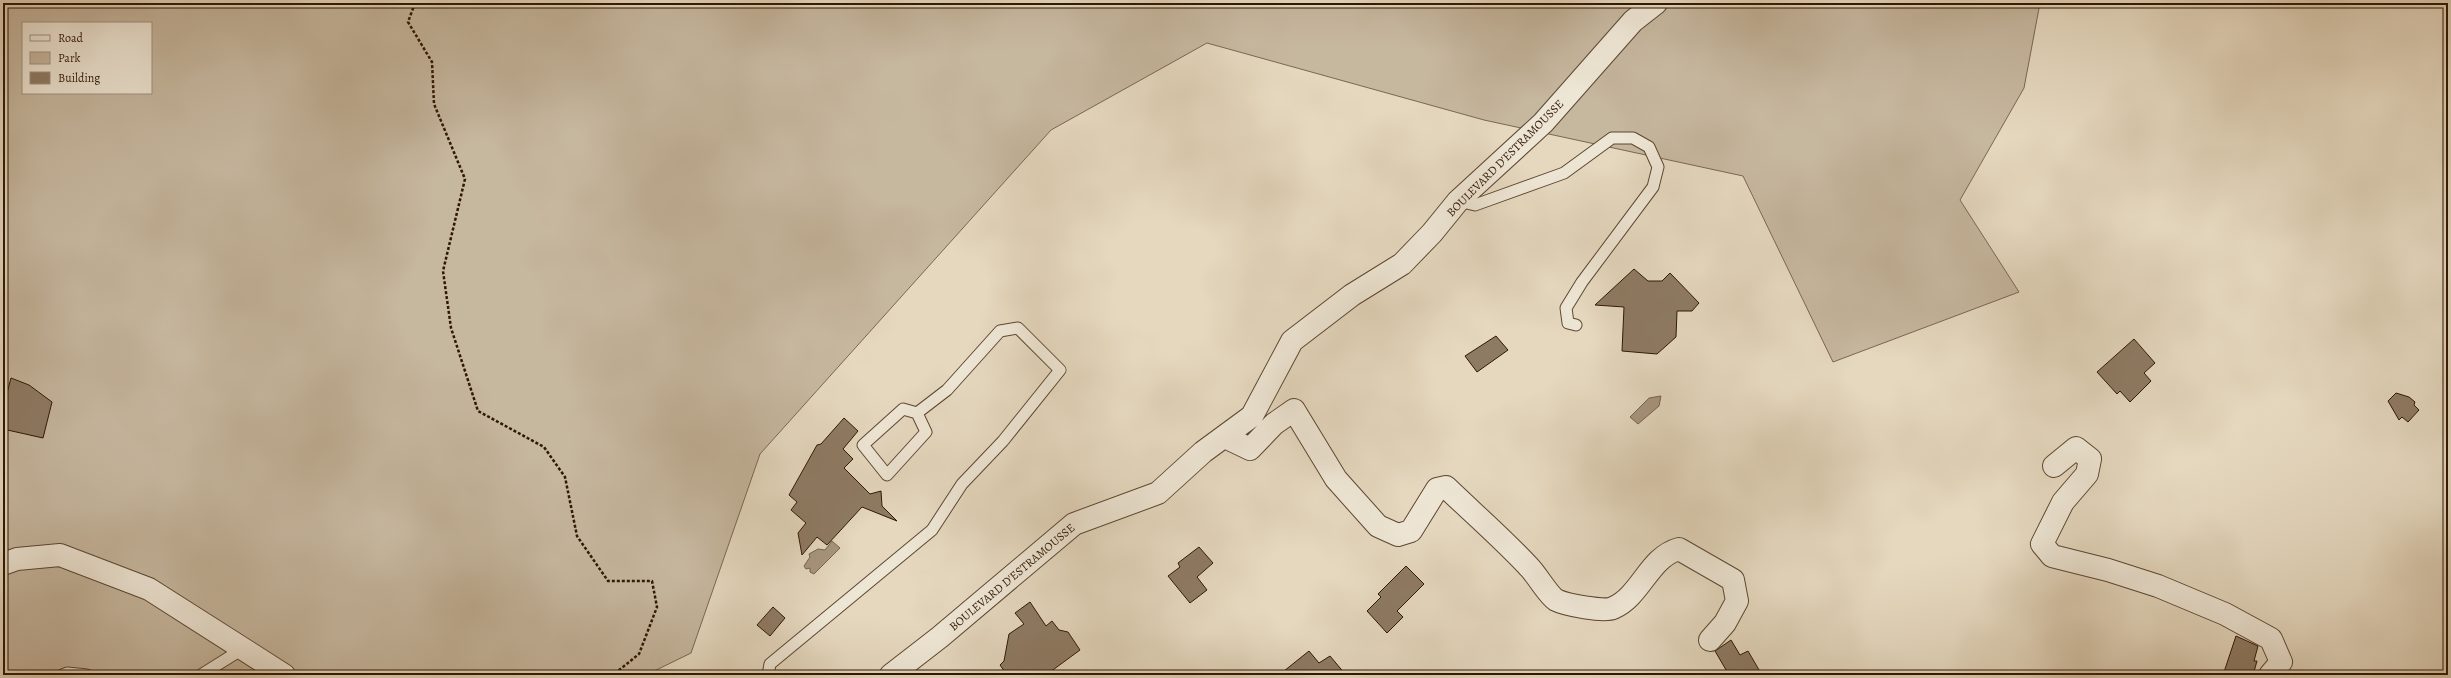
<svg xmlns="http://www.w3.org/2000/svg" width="2451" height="678" viewBox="0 0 2451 678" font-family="Alegreya,serif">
<rect width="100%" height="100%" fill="#e5d8bf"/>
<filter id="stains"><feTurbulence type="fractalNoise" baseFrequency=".005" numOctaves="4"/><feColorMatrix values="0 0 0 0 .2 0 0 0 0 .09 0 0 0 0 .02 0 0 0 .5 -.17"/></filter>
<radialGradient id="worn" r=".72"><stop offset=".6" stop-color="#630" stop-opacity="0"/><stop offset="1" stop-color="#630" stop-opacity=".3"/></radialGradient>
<!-- green -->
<path fill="#c6b79f" stroke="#7a6750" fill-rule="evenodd" d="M3 3H2040L2024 88 1960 200 2019 292 1833 362 1743 176 1484 120 1207 43 1051 130 760 454 691 653 646 675H3ZM23 23H151V93H23Z"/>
<!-- water -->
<path fill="#a7967f" stroke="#77634d" d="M1661 396 1659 406 1638 424 1630 417 1649 398Z
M832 541 840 548 814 574 810 572V568L806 569 804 566 810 557 809 554 818 549 825 550Z"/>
<!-- building -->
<path fill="#8e7b64" stroke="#2f1702" d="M1634 269 1648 281H1662L1670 273 1699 303 1692 311H1677L1676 337 1657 354 1622 351 1624 307 1595 305Z
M1496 336 1508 350 1477 372 1465 356Z
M2134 339 2155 363 2144 373 2151 381 2130 402 2120 391 2117 394 2097 372Z
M11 378 29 385 52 402 43 438 3 429V408Z
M2396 393 2409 397 2415 402 2414 405 2419 410 2408 422 2402 417 2399 420 2388 401Z
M844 418 858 431 843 449 853 459 844 468 870 494 881 491 882 506 897 521 862 507 827 545 817 537 802 555 798 533 806 523 791 510 797 502 789 495 817 445 821 444Z
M1199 547 1213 563 1197 577 1207 590 1190 603 1168 576 1180 567 1178 563Z
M1406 566 1424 584 1397 611 1403 617 1387 633 1367 611 1381 597 1378 594Z
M1030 602 1046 626 1052 621 1059 630 1068 632 1080 650 1046 675H1007L1000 665 1004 661 1009 634 1024 624 1015 613Z
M773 607 785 618 770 636 757 625Z
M2236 636 2258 646 2254 661H2257L2253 675H2223Z
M1731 640 1740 655 1748 651 1762 675H1729L1715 651Z
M1309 651 1319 663 1330 656 1346 675H1279Z"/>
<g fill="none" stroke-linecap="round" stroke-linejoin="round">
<!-- service casing -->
<g stroke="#5c4731" stroke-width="13">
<path id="service" d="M1458 201 1475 205 1564 173 1612 138H1633L1649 147 1658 167 1653 187 1582 282 1566 308 1568 323 1576 325
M903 409 917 413 926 432 887 475 863 445Z
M62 675 67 673 87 675
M201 675 244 648
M768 675 770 664 932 530 962 484 1003 441 1060 370 1018 328 1000 331 947 390 917 413"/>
</g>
<!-- minor casing -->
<g stroke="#5c4731" stroke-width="24">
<path id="minor" d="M1225 437 1250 449 1274 424 1294 410 1336 479 1378 526 1398 535 1411 531 1437 489 1446 487C1474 514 1503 539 1529 567 1537 575 1548 595 1556 600 1566 605 1604 612 1613 608 1641 596 1649 557 1679 549L1733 580 1737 601 1725 623 1710 640
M2054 466 2076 448 2090 459 2087 474 2063 502 2042 544 2052 556 2108 570 2158 586 2225 614 2271 639 2281 662 2270 675
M3 564 17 559 60 555 149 589 284 675
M891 675 940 637 1074 524 1158 493 1203 452 1252 416 1292 341 1352 295 1402 264 1432 233 1458 201 1543 123 1633 21 1656 3"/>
</g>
<!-- path -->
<path stroke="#2f1702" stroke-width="2.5" stroke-dasharray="3 2" stroke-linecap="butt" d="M415 3 408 22 432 62 434 104 465 179 443 271 451 328 478 411 544 447 565 477 577 536 608 581H652L657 607 639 654 613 675"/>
<!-- service -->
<use href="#service" stroke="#eee6d5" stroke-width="11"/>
<!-- minor -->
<use href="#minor" stroke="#eee6d5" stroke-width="22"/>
</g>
<g text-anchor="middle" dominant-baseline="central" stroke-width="3" stroke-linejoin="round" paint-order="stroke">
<!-- street labels -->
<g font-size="12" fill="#2f1702" stroke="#eee6d5">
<text transform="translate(1505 158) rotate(-45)">BOULEVARD D'ESTRAMOUSSE</text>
<text transform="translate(1012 577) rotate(-40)">BOULEVARD D'ESTRAMOUSSE</text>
</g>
</g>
<!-- margin -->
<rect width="2451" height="678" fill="none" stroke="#e5d8bf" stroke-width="16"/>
<rect x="4" y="4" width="2443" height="670" fill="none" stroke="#2f1702" stroke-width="2"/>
<rect x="8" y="8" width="2435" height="662" fill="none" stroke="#2f1702"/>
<!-- legend -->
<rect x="22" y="22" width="130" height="72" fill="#eee6d5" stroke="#a29381"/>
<rect x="30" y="35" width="20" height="6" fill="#eee6d5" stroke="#a29381"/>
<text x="58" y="42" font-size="12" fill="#2f1702">Road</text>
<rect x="30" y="52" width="20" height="12" fill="#c6b79f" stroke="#a29381"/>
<text x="58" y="62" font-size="12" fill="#2f1702">Park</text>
<rect x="30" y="72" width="20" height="12" fill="#8e7b64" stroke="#a29381"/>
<text x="58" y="82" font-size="12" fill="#2f1702">Building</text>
<rect width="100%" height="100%" filter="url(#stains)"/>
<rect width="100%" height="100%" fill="url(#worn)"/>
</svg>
